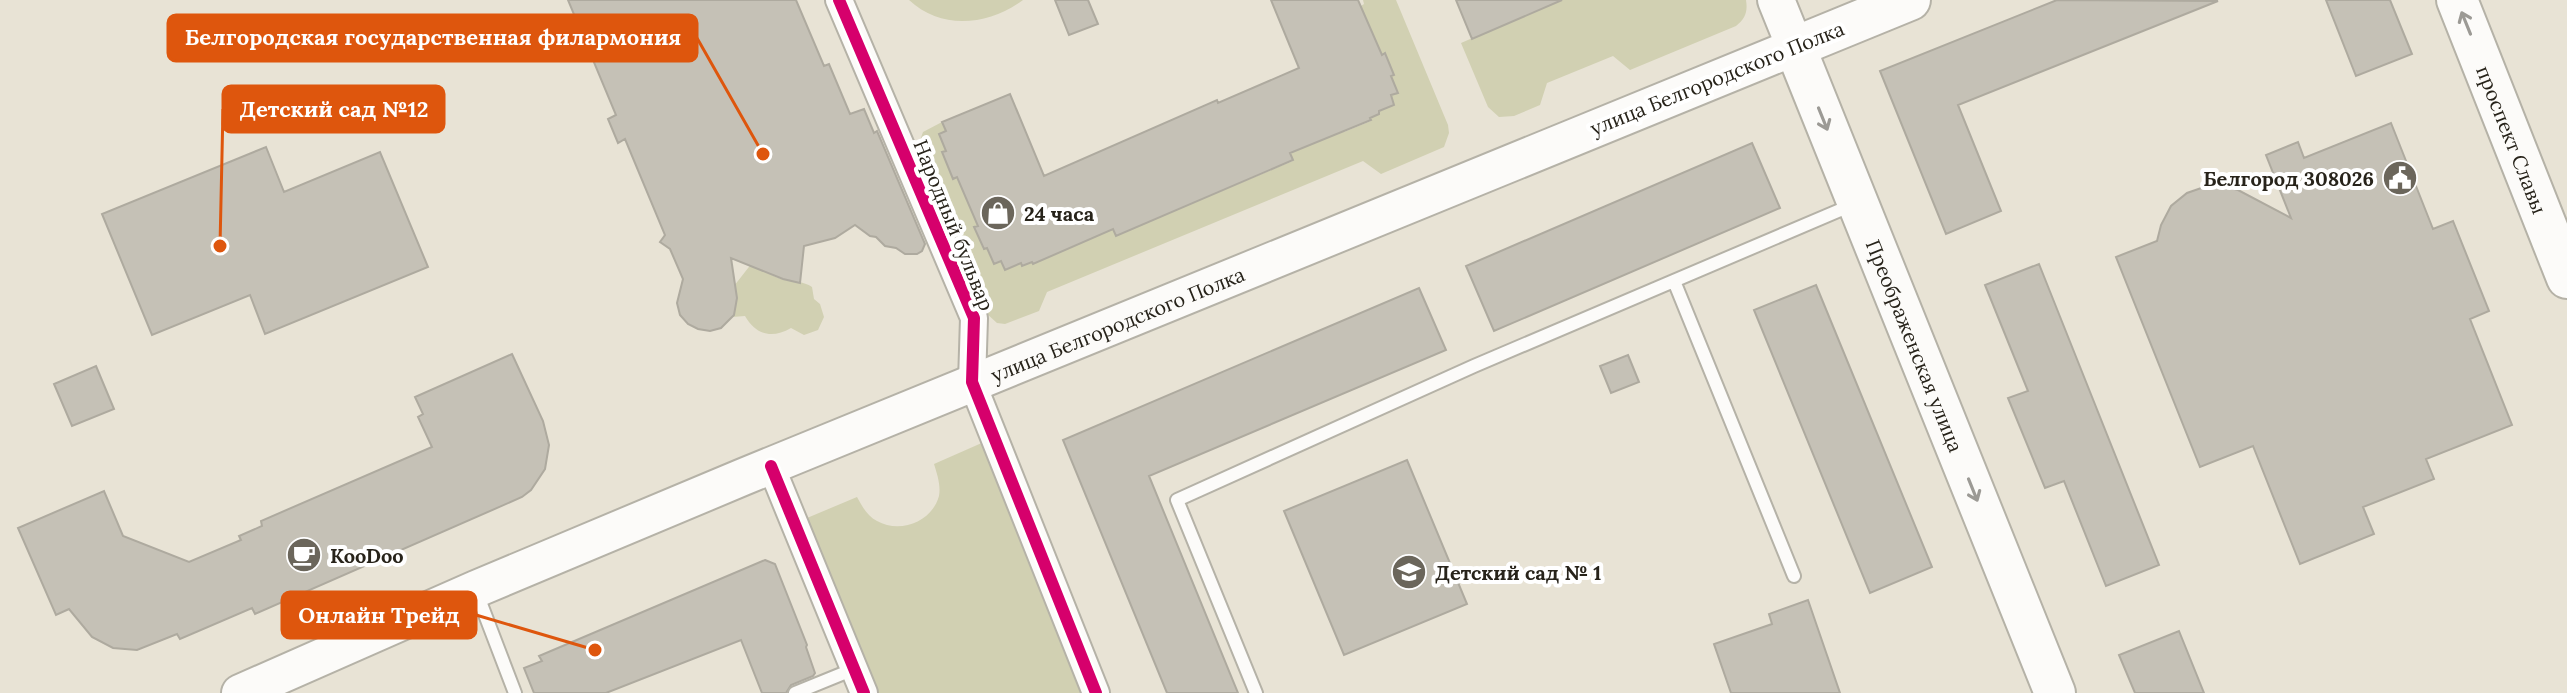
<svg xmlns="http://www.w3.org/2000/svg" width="2567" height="693" viewBox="0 0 2567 693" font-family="Lora,serif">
<rect width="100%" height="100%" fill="#e8e3d5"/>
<!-- green -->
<path fill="#d1d0b2" d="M909 0H1023C989 25 942 31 909 0Z
M1363 0H1396L1448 125 1449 133 1444 147 1381 174 1363 161 1047 292 1039 311 1005 324 997 323 986 313 920 154 918 146 923 132 942 122 946 131V151L943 152 957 177 978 226 975 228 983 249 987 248 1001 261 1005 270 1021 263 1022 265 1032 262 1033 264 1059 252V250L1113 229 1116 235 1293 161 1291 153 1343 129 1344 132 1371 121 1370 118 1379 114 1380 111 1394 105 1391 95 1397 92 1391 76 1394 74 1385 54 1382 55 1361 6 1364 4Z
M1560 0H1746C1748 12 1745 19 1736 26L1630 70 1613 56 1547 83 1540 105 1514 116 1499 117 1488 107 1461 43Z
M752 263C761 269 770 275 781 279 792 282 804 281 812 287L814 299 820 304 824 317 818 330 804 335 791 328C772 339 756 335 745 316L732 317 734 286Z
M993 438 1094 693H879L807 518 857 497C862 506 867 516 877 521 900 534 932 522 939 496 941 485 937 474 934 464Z"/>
<!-- building -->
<path fill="#c5c1b6" stroke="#aeaa9f" stroke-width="2" d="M568 0H796L824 66 829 64 850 114 864 109 874 133 877 131 925 244 922 251 917 254H905L896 248 885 246 876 237 870 236 855 225 835 238 804 246 800 283 783 279 731 258 737 298 734 315 721 328 710 331 698 329 688 324 680 315 677 303 683 279 670 249 660 242 665 235 625 139 618 143 608 119 616 115Z
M1055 0H1088L1098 24 1069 35Z
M1271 0H1358L1382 55 1385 53 1394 75 1391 76 1398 93 1391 95 1394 105 1379 111V114L1370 118 1371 120 1290 153 1293 160 1116 236 1113 229 1033 264 1032 262 1022 266 1021 263 1005 270 1001 261 994 264 987 248 984 249 974 227 978 226 957 177 953 179 942 152 946 151 939 134 946 131 942 122 1010 94 1044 176 1217 100 1218 103 1299 68Z
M1456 0H1562L1472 39Z
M2057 0 2218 1 1958 105 2001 211 1946 234 1880 71Z
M2326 0H2390L2412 54 2356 76Z
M2391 123 2433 229 2453 221 2489 311 2470 319 2512 425 2426 459 2434 479 2363 507 2374 534 2300 564 2253 446 2200 467 2116 257 2157 241 2161 225 2171 206 2187 193 2207 186 2227 187 2238 190 2291 218 2266 155 2298 142 2304 158Z
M1752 143 1780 208 1494 331 1466 266Z
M266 147 284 192 380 152 428 267 265 334 250 295 152 335 102 214Z
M2039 264 2159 565 2106 586 2064 481 2045 488 2008 398 2028 391 1985 285Z
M1816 285 1932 567 1870 593 1754 310Z
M1419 288 1446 350 1149 476 1238 693H1167L1063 440Z
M512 354 543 421 549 445 545 469 531 490 522 497 255 614 252 608 180 639 177 634 137 650 113 648 92 637 69 609 56 615 18 528 104 491 123 536 189 562 241 540 239 536 262 526 261 521 432 447 418 417 423 414 415 397Z
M1628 355 1639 382 1611 393 1600 366Z
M96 366 114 409 72 426 54 384Z
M1407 460 1467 604 1344 655 1284 511Z
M765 560 775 564 807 645 806 647 815 673 813 676 791 685 786 693H762L741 640 606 693H534L524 668 542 661 539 656Z
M1808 600 1840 693H1731L1714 644 1772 624 1769 614Z
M2179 631 2204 693H2135L2119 655Z"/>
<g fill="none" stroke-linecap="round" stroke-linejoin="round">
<!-- service casing -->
<g stroke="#b5b2a7" stroke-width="16">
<path id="service" d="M1674 281 1794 576
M476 591 515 693
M795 693 854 669
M1256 693 1177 500 1474 366 1852 205"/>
</g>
<!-- minor casing -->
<g stroke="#b5b2a7" stroke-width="30">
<path id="minor" d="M839 0 974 318 972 382 1096 693
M771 466 864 693"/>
</g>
<!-- secondary casing -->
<g stroke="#b5b2a7" stroke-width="40">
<g id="secondary">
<path id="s1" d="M240 693 476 589 743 477 1795 47 1776 0"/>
</g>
</g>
<!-- primary casing -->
<g stroke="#b5b2a7" stroke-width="44">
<g id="primary">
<path id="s2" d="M1910 0 1795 47 2055 693"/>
<path id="s3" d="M2457 0 2567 278"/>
</g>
</g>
<!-- service -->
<use href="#service" stroke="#fcfbf9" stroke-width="12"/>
<!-- minor -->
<use href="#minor" stroke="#fcfbf9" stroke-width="26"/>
<!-- secondary -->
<use href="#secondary" stroke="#fcfbf9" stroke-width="36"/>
<!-- primary -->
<use href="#primary" stroke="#fcfbf9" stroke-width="40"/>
<!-- cycleway casing -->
<g stroke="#fff" stroke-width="17">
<path id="cycleway" d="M839 0 974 318 972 382 1096 693
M771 466 864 693"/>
</g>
<!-- cycleway -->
<use href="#cycleway" stroke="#d6006c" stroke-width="12"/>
</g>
<!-- one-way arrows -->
<defs><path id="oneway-shaft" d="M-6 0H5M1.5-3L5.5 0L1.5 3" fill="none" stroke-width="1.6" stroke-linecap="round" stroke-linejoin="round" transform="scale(2)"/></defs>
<g stroke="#9c9a95">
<use href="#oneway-shaft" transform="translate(2466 23) rotate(-112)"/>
<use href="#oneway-shaft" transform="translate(1823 119) rotate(68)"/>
<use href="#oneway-shaft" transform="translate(1973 490) rotate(68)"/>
</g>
<!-- icons -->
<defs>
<g id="civic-disc" transform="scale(1.8)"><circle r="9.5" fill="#6b665b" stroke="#fff"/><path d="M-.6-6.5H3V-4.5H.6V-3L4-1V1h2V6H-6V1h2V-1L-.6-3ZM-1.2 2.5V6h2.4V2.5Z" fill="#fff"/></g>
<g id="shop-disc" transform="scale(1.8)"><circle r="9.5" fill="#6b665b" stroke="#fff"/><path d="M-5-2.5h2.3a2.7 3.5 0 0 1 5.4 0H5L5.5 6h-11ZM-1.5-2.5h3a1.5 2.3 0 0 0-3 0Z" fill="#fff"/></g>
<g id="cafe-disc" transform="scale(1.8)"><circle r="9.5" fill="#6b665b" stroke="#fff"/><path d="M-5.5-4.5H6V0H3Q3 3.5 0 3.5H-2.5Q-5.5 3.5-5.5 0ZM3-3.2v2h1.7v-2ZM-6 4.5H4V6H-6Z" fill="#fff"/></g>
<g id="school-disc" transform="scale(1.8)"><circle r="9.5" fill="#6b665b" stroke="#fff"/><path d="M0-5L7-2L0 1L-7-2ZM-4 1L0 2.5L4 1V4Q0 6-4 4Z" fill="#fff"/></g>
</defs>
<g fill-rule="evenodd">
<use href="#civic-disc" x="2400" y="178"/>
<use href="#shop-disc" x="998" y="213"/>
<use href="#cafe-disc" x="304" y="555"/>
<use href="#school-disc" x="1409" y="572"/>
</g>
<g text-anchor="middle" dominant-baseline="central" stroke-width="8" stroke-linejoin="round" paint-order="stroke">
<!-- street labels -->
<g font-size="20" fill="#27231a" stroke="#fff">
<text transform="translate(1717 78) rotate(-22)">улица Белгородского Полка</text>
<text stroke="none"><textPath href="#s3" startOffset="150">проспект Славы</textPath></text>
<text transform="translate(954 225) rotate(68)">Народный бульвар</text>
<text stroke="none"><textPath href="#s1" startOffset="952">улица Белгородского Полка</textPath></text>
<text stroke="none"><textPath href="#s2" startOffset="446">Преображенская улица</textPath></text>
</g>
<!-- poi labels -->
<g font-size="20" font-weight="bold" fill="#27231a" stroke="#fff" text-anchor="start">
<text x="2374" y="178" text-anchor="end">Белгород 308026</text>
<text x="1024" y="213">24 часа</text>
<text x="330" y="555">KooDoo</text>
<text x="1435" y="572">Детский сад № 1</text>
</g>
</g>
<!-- callouts -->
<path fill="none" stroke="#de560d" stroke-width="3" d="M763 154L697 38M220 246L223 109M595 650L476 615"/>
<g fill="#de560d" stroke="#fff" stroke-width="3">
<circle cx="763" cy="154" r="8"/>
<circle cx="220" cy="246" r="8"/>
<circle cx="595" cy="650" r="8"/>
</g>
<g fill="#de560d" stroke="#de560d" stroke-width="3">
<rect x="168" y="15" width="529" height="46" rx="8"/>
<rect x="223" y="86" width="221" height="46" rx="8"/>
<rect x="282" y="592" width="194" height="46" rx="8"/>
</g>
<g font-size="22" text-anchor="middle" font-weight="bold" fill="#fff">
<text x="433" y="45">Белгородская государственная филармония</text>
<text x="334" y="117">Детский сад №12</text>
<text x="379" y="623">Онлайн Трейд</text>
</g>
</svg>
